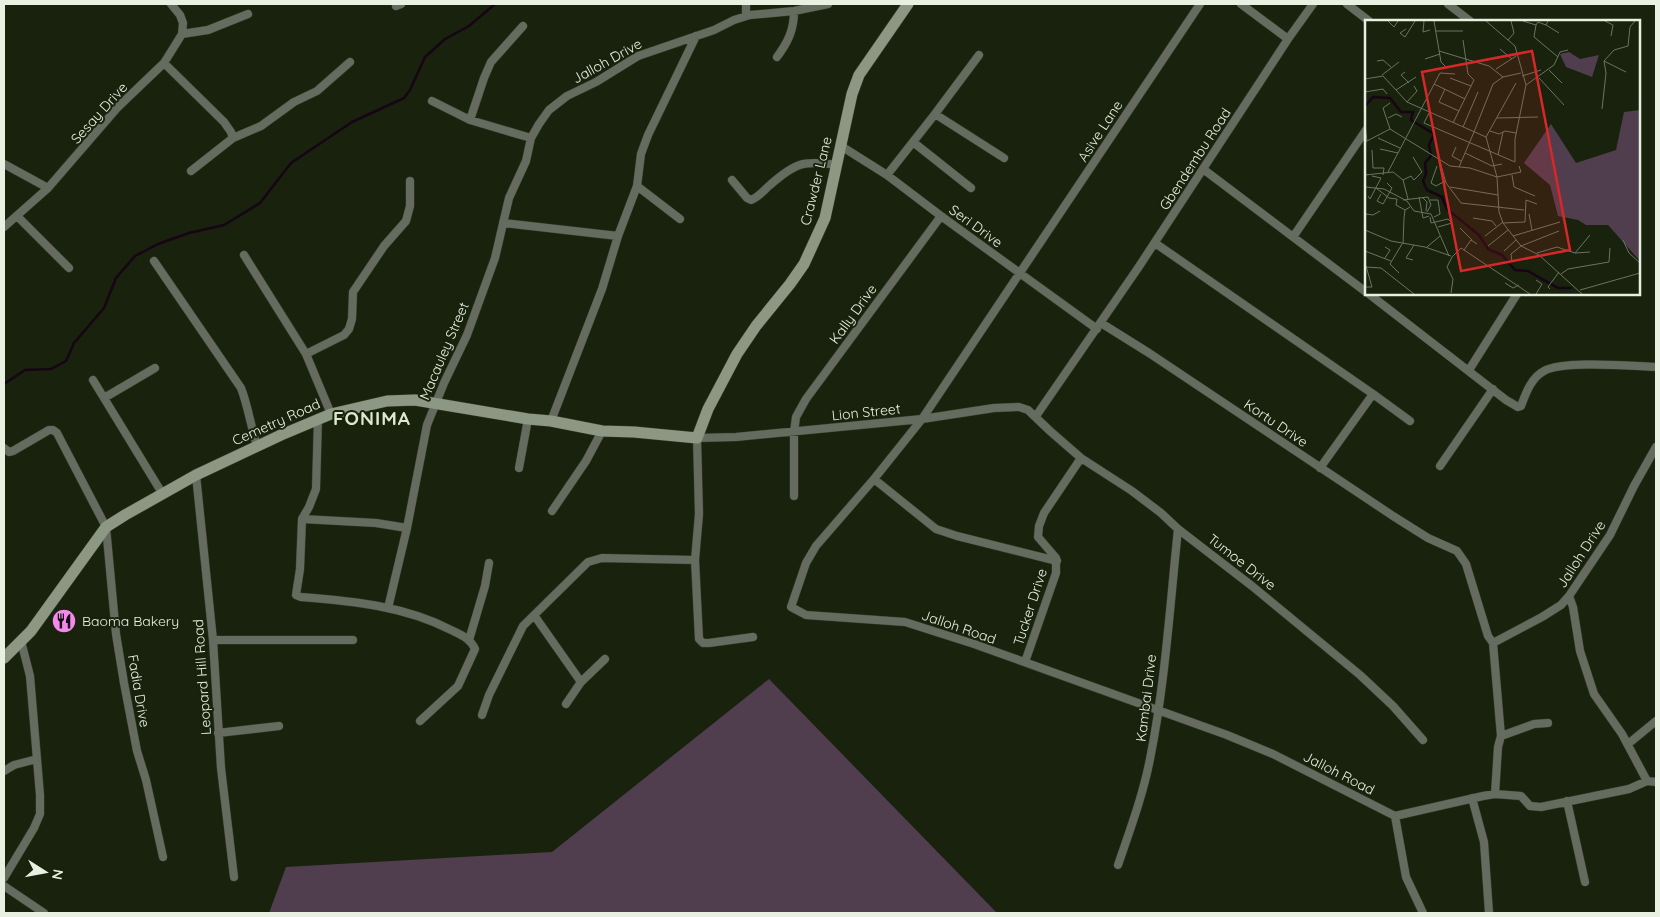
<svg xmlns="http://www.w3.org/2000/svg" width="1660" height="917" viewBox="0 0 1660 917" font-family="Quicksand,sans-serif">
<rect width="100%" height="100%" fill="#18220d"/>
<!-- green -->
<path fill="#503d4e" d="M769 679 997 913H269L286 867 552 852Z"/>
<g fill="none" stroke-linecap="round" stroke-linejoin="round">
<!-- stream -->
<path stroke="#170516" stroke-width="2.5" d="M4 384 25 370 51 369 66 361 74 343 104 308 116 278 135 256 158 244 189 233 224 225 260 203 291 163 352 122 404 98 410 90 425 57 445 39 469 26 495 4"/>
<!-- street casing -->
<g stroke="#353f2b" stroke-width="9">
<path id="street" d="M396 4V6L401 4
M746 4V16
M1200 4 922 419 874 479 816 546 806 563 791 607 806 615 905 622 974 644 1227 735 1273 754 1395 816
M1241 4 1288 39
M1347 4 1369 21
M1448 4 1470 21
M182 34 208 30 248 14
M777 57C788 42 794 30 794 11
M164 63 224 122 231 132 233 138 191 171
M432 101 470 120 531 138
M935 114 979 55
M470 120 484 78 491 62 523 26
M233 138 261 126 294 102 317 91 350 62
M913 142 971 188
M841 146 887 175 941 216 1097 329
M4 164 48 188
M1203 169 1366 292
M887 175 935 114 1004 158
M732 180 747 198 751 200C759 197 764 190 770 185 795 163 803 160 836 165
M637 186 680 219
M17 216 69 268
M503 223 618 236
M4 227 48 188 118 107 164 63 182 34 183 23 180 15 171 4
M1293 237 1366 130
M1155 243 1373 394 1410 421
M244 255 306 354 331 414
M154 261 241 388C248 406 251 427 257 446
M1369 294 1506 400 1518 407 1521 406C1526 393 1531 378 1544 371 1562 360 1632 366 1656 367
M1101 323 1149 353 1393 516 1428 538 1457 551 1466 564 1488 636 1493 643 1542 617 1561 605 1569 596 1610 535 1634 486 1656 447
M306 354 344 335 349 329 352 319 353 292 384 246 406 221 410 206V181
M1469 370 1517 294
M93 380 162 493
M104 398 155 368
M1036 416 1138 268 1288 39 1313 4
M318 418 316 489 309 507 302 519 300 569 296 595 301 597C352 601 405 606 451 630 461 635 470 638 475 649L458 686 420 721
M551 421 602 289 618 236 637 186 641 154 648 135 696 36
M4 448 9 452 13 451 49 430H53L57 433 106 527 116 634 124 683 137 751 146 780 163 857
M1440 466 1493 389
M519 468 528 419
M1320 468 1373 394
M196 475 213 640 221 768 234 877
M874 479 936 529 957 536 1057 561
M794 496V432L796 417 806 399 941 216
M552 511 586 461 602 431
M302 519 376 523 407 528
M1569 596 1573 607 1580 651 1594 694 1622 734 1647 781
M388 608 407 528 427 425 444 383 467 335 495 258 509 198 526 161 531 138 539 124 549 110 567 96 596 82 638 56 714 30 734 20 750 15 794 11 828 4
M534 615 581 682
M753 637 709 643H703L699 639 695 560 699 514 697 438 736 437 922 419 994 408 1019 407 1028 410 1050 431 1081 458 1132 491 1161 513 1178 529 1252 586 1360 675 1393 706 1423 740
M213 640H353
M469 640 485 586 489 563
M1493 643 1501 736 1498 747 1495 794
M1025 662 1056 573V558L1038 537 1039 526 1044 513 1081 458
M566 704 581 682 605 659
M482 715 489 695 523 626 588 562 602 558 695 560
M218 733 279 726
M1501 736 1534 724 1548 723
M1628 744 1656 721
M4 771 14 765 37 759
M1472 798 1484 842 1489 913
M1567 801 1585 882
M1395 816 1483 796 1495 794 1521 796 1530 806 1541 807 1629 789 1647 781 1656 782
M1395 816 1406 877 1423 913
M1118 865C1130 830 1143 795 1150 759 1165 685 1170 605 1178 529
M4 878 34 828 40 814V795L30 676 21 641
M4 886 44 913"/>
</g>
<!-- secondary casing -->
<g stroke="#353f2b" stroke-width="12">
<path id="secondary" d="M4 658 31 631 106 527 125 515 196 475 281 435 331 414 387 401 415 400 528 419 551 421 602 431 634 432 697 438 708 409 737 354 756 326 790 284 804 264 815 240 825 218 852 94 859 75 908 4"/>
</g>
<!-- street -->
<use href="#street" stroke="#656b5f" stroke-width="8"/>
<!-- secondary -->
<use href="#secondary" stroke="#8d9884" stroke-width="11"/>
</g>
<!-- icons -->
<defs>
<g id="restaurant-disc" transform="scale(1.25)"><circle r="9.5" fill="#f688ed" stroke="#18220d"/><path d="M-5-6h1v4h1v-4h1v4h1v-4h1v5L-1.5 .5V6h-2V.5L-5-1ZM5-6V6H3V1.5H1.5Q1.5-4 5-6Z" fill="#111"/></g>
</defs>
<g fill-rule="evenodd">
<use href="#restaurant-disc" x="64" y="621"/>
</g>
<g text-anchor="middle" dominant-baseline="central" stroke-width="4" stroke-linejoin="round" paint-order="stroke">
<!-- street labels -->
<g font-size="14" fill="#e8f0e2" stroke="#18220d">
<text transform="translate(607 61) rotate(-29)">Jalloh Drive</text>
<text transform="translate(99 113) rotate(-48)">Sesay Drive</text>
<text transform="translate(1100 131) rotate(-57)">Asive Lane</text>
<text transform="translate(1195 159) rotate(-57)">Gbendembu Road</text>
<text transform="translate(816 181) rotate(-76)">Crawder Lane</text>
<text transform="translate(976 226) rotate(36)">Seri Drive</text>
<text transform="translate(853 314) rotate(-54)">Kally Drive</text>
<text transform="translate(444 351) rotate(-67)">Macauley Street</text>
<text transform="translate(866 412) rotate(-6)">Lion Street</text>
<text transform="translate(276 422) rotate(-24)">Cemetry Road</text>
<text transform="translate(1276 423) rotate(34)">Kortu Drive</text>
<text transform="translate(1581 554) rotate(-57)">Jalloh Drive</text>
<text transform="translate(1242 562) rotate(38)">Tumoe Drive</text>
<text transform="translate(1030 607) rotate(-72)">Tucker Drive</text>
<text transform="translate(959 627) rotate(19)">Jalloh Road</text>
<text transform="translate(202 677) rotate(-94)">Leopard Hill Road</text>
<text transform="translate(139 691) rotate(80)">Fadia Drive</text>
<text transform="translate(1146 698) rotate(-83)">Kambai Drive</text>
<text transform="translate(1339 773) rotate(27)">Jalloh Road</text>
</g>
<!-- poi labels -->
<g font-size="14" fill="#e8f0e2" stroke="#18220d" text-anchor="start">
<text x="82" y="621">Baoma Bakery</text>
</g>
<!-- district labels -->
<g font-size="19" font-weight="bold" letter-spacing="1" fill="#dbeace" stroke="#18220d">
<text x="372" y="418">FONIMA</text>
</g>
</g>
<!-- overview -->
<g transform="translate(1365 20)">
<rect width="275" height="275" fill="#18220d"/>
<path d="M204 32 215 39 234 35 227 57 201 47 195 34ZM275 90V241L243 205H221L213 200 193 196 185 165 159 143 186 104 211 143 251 130 259 92Z" fill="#503d4e"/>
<path fill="none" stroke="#170516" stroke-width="2.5" d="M0 86 8 77 25 78 36 92H48L46 100 69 114 64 125 66 136M66 136 60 143 61 154 58 161 62 170 77 177 82 189 114 215 123 229 137 235 150 250 163 251 193 268H207"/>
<path fill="none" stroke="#6b7462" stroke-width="1" d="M23 1 29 7 33 1M59 1 58 12 65 10M69 1 76 42 81 47M121 1 143 20M146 1 149 13 143 20 150 26 161 65M158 1 171 5 169 17 193 37M240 1 248 5 246 16M171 5 173 2 181 5 183 1M181 5 194 13M41 9 35 13 40 17 50 1M70 11H98M135 29 147 39M74 31 124 46 138 57 128 64 109 112M60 39 75 34M12 41 18 40 26 47M239 41 261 52M131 49 151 36M184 50 197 63M40 52 36 55 44 63M17 55 34 42M157 56 176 50M138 57 156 53M85 58 106 66M174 58 199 85M0 59 18 56 42 82 121 117M69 64 100 79M161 65 189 45 195 32 203 30M80 69 74 82 94 91M31 70 51 57M0 72 18 69 22 74M42 82 52 71 49 66M25 83 18 88 25 109M237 89 241 53 239 41 249 30 263 26 265 7 270 1M64 93 59 103 150 142V119L161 65M23 98 31 94 37 97M132 98 173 97M88 103 109 60 103 54 98 20M0 105 2 121M98 107 113 72M125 111 134 114 140 111 151 113M121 117 132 157 134 192 138 203 156 226 174 235 217 274M121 117 151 63M13 118 35 128M0 122 25 109 85 146 105 148 132 157 156 152 154 146M91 127 87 136 96 141M15 129 33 133M7 130 8 148H19L18 155M100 133 127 146 137 144M133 135 138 112M75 142 81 163 96 183 159 190M72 146 66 163 71 166 80 161M94 147 109 112M23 152 75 53 90 54M0 155 28 152 38 160 46 156 49 160 57 152 48 137M147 155 149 167 170 176M38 160 43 179M1 167 19 169 42 181 49 191 66 194 84 236M85 167 133 175M11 168 24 178 32 179 31 185 40 190M16 174 12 181 18 184 27 168 22 163M3 176 5 179 16 158 7 156M54 177 58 198 64 196M57 177 62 182 61 191M0 179V196M38 180 63 177 66 185 62 192M65 180H73L75 194 69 197M1 194 8 195 15 191M164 194 167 210M65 197 66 203 83 199 87 203 73 207M108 198 127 201 131 206M138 203 160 202 161 180 172 184M95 208 107 220M0 210 26 221 60 227 86 236M120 216 138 202M148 216 195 202M258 220 264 233 275 243M38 224 39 198 40 190 45 187M123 226 143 210M62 227 75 216M99 230 106 220 112 224M0 231 26 241M139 231 151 220M172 233 192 227 210 233 225 232M210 233 225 215M20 238 25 230 20 227M48 240 41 238 49 225M147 242 146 234 156 226 194 211M0 247 16 248 49 274M34 253 25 244 37 224M196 254 203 249 244 242 245 228M171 260 177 264 171 274M140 263 148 268 154 265M0 267H7L1 246M185 269 183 267 194 252M215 270 275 253M86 273 88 259 82 247 87 237 96 228 165 274"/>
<path fill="#d62828" fill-opacity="0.15" stroke="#d62828" stroke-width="2.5" d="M167 31 205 230 96 251 57 52Z"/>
<rect width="275" height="275" fill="none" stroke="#e8f0e2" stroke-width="2.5"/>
</g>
<!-- border -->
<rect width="1660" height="917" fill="none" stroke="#e8f0e2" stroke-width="10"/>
<!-- north arrow -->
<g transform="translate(45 872) rotate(101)" stroke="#18220d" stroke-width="4" paint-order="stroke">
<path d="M0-4L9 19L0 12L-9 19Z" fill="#e8f0e2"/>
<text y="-8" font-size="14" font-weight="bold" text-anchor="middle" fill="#e8f0e2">N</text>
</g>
</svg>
